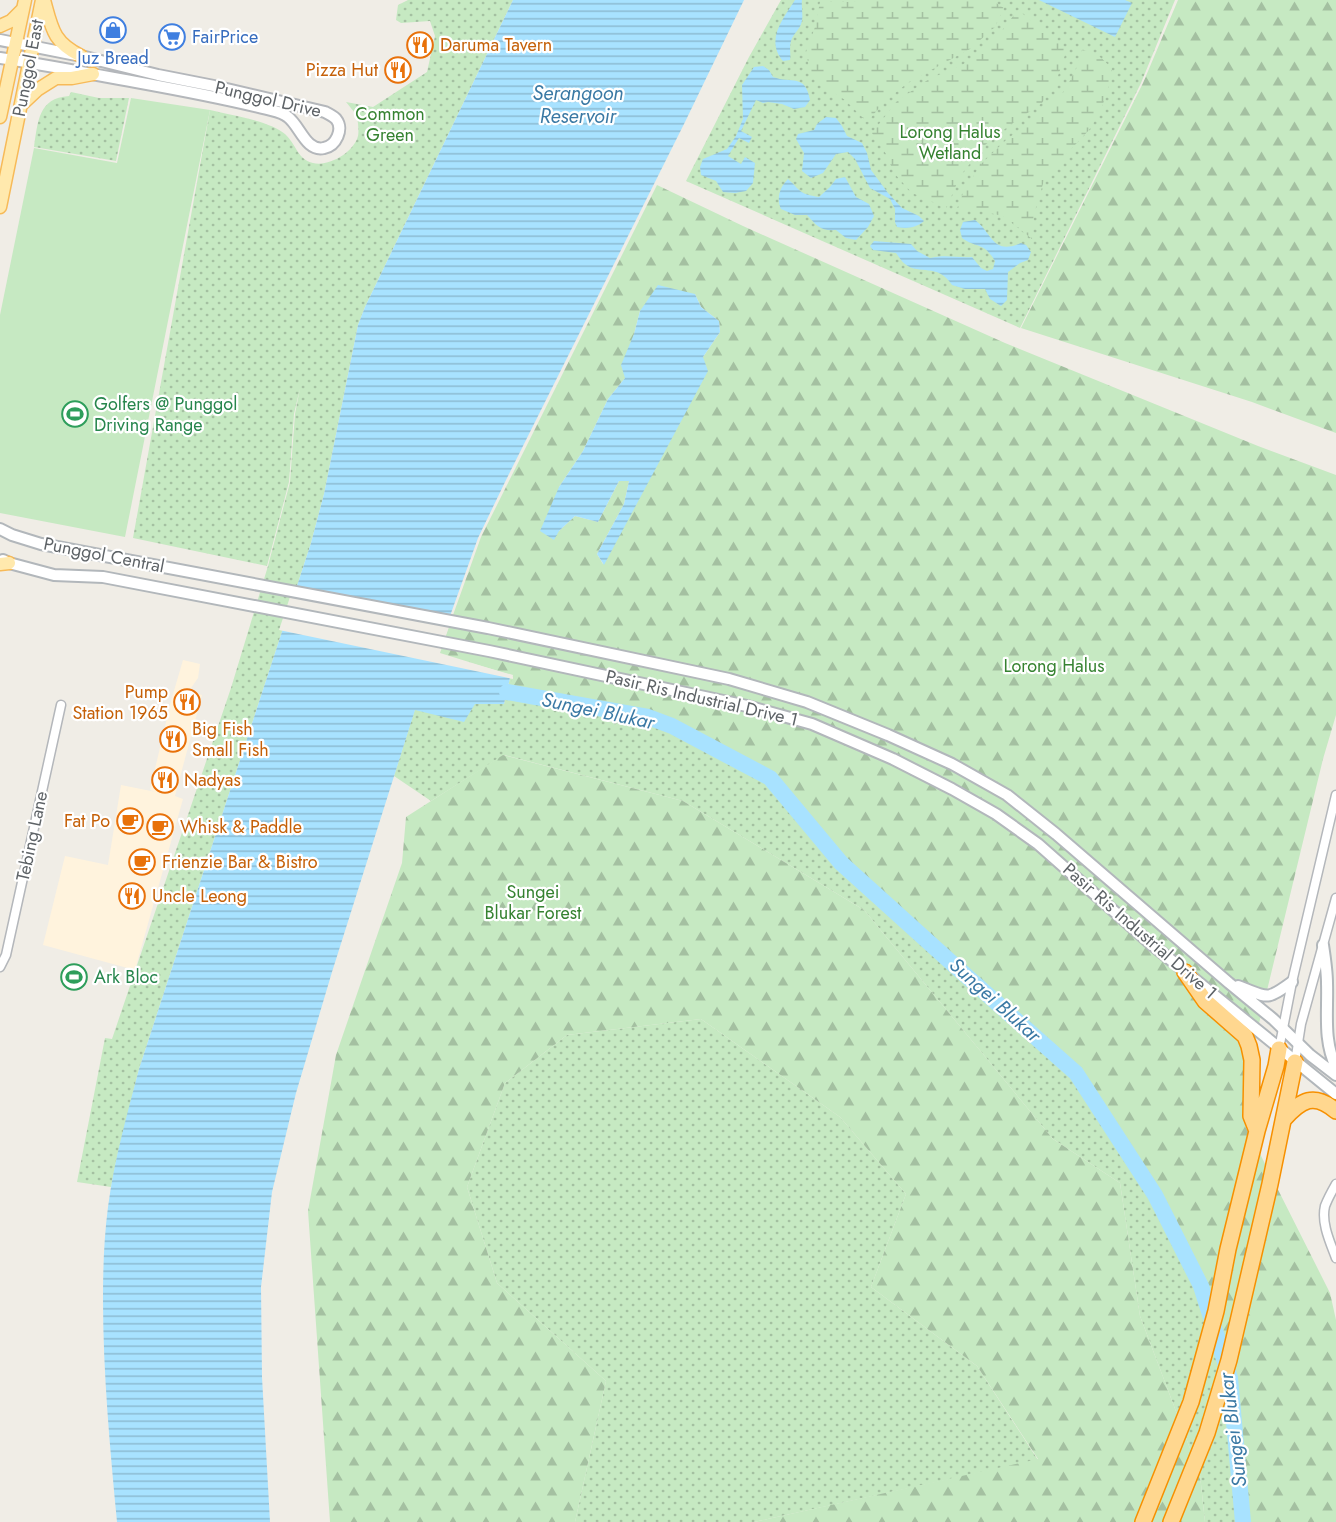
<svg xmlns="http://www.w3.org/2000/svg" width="1336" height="1522" viewBox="0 0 1336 1522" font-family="Jost,sans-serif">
<defs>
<pattern id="grass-dots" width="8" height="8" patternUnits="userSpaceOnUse" patternTransform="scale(1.5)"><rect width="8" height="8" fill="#c6e9c2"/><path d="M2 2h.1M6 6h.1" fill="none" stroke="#a4c0a1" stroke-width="1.8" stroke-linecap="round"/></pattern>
<pattern id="forest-firs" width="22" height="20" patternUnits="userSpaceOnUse" patternTransform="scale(1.5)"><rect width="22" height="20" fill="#c6e9c2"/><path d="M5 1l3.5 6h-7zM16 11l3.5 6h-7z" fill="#a4c0a1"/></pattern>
<pattern id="wetland-marsh" width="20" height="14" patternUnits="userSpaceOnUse" patternTransform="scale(1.5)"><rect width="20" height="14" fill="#c6e9c2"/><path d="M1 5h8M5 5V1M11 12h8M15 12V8" fill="none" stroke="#a4c0a1"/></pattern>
<pattern id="water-rules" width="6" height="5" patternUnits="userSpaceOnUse" patternTransform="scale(1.5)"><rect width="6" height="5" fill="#a8e2ff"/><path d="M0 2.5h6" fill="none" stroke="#8cbbd2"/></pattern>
</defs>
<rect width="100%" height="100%" fill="#f0ede6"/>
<!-- commercial -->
<path fill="#fff3dd" d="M183 660 200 664 198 678 189 691 202 695 175 796 183 799 135 970 43 945 65 856 108 865 121 785 156 792 150 790 171 701Z"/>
<!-- grass -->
<path fill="url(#grass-dots)" d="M408 0H513L365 307 358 325 324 494 311 543 139 1069 117 1157 111 1187 77 1182 105 1038 112 1039 231 688 268 566 290 482 295 414 300 388 294 414 289 482 267 566 133 538 210 110C230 115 270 121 285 134 296 144 298 160 313 163 329 167 354 152 358 136 359 132 358 121 357 117 355 112 349 106 346 102L373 107 427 72 435 36 430 21 401 23 396 20 398 5Z
M781 0H1175L1141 83 1020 328 686 181 749 57Z
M71 92 99 98H129L116 161 34 147C38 122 38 98 69 96Z
M510 678 657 691 762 743 1085 1050 1210 1261 1269 1522H1205L1200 1475 1140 1316 1120 1183 1053 1139 864 910 683 801 504 755 431 801 394 776 415 709 475 704H504Z
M701 1019 840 1117 906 1194 871 1287 977 1366 1038 1460 754 1522H575L606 1381 497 1283 467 1187 505 1083 567 1035Z"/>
<!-- forest -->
<path fill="url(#forest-firs)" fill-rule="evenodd" d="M1178 0H1336V433L1252 402 1021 328 1143 83Z
M657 185 743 226 1005 343 1258 446 1336 475V715L1323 759 1247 1073 1245 1124 1330 1293 1336 1320V1522H1250L1236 1378 1208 1285 1161 1190 1082 1071 846 858 775 772 672 718 652 711 510 687 513 675 439 654 481 537ZM695 294 701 307 719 321 720 332 703 357 603 564 597 554 624 504 629 481H619L598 522 575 516 559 531V487L583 451 608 399 625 378 634 334 640 311Z
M503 755 683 801 864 910 1053 1139 1120 1183 1140 1316 1200 1475 1205 1522H754L1038 1459 977 1366 871 1287 906 1194 840 1117 701 1019 567 1035 505 1083 467 1187 497 1283 606 1381 575 1522H330L308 1211 336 1055 402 863 406 817Z"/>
<!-- wetland -->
<path fill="url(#wetland-marsh)" d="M859 0H991L1004 8 995 27 970 49 909 82 886 100 867 122 845 100 826 88 810 72 806 52 815 27 820 2H853Z
M1018 10 1062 45 1066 52 1057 79 1042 103 1010 125 985 145 960 176 946 209 927 199 912 193 894 173 886 154 872 133 897 101 929 79 962 65 988 48Z
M1082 50C1097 52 1102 58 1112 69L1110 82 1101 110 1089 130 1045 177 1034 214 1032 239 1003 216 976 210 956 211 963 193 981 164 1006 140 1041 113 1065 90 1077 67Z"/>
<!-- garden -->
<path fill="#c6e9c2" d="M131 98 210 110 125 537 0 513V315L34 148 117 163Z"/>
<!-- water -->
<path fill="url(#water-rules)" d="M513 0H744L685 122 506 480 478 538 436 655 510 678 504 704H475L464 722 415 710 332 972 296 1093 272 1192 261 1287 262 1377 270 1522H117C110 1448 103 1373 103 1299 103 1268 104 1238 108 1207 114 1160 127 1115 139 1069L311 543 324 494 358 325 365 307Z
M795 0H802C801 8 804 17 801 24 799 30 793 34 791 41 789 47 791 53 790 60L783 61C765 40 783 19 795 0Z
M1039 0H1125L1132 3 1115 37Z
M763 66 769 70 773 77C792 84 805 73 810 100L805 107 794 109 782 104 768 102 763 103 756 100 741 131 752 137 749 143 739 138 728 156 741 164 745 157 755 163 753 183 746 191 735 193 723 192 716 181 701 175 700 167 703 159 727 149 736 136 743 119 742 85 754 67Z
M826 117 836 118 842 126 847 136 862 143 867 153 871 170 888 193 902 208 919 216 924 221C916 228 907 229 897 227L895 222V209L890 199 870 188 855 159 848 152 836 154 823 173 811 178 802 171 804 153 796 139 798 134 814 130 817 124Z
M845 177 856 197 869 204 874 216 868 227 856 240 846 238 836 230C820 231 817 226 807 215H795L781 209C776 198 780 187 788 179 801 191 799 194 819 197L830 187 836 179Z
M975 220C992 232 992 256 1021 243L1026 245 1031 252 1028 260 1020 263 1008 272 1007 300 1001 306 990 299 985 289H965L952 285C937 262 920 276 905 264 902 262 899 257 896 253L873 250 870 246 874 241 911 244 917 251 930 258C946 254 956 258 972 257L981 268 987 271 993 269 995 261C983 241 977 249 962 238L960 230 963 222Z
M658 285 695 294 701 307 719 321 720 332 703 357 708 371 604 565 597 554 624 504 629 481H619L598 522 575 516 559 531 554 540 540 531 559 487 583 451 608 399 625 378 621 365 634 334 640 311Z"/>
<!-- pier -->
<path fill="#f0ede6" d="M293 588 452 618 440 653 511 675 513 677V679L279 630Z"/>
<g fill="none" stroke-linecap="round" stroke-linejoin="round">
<!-- river -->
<path stroke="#a8e2ff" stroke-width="16" d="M507 692 648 717 672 726 770 778 841 863 954 965 1076 1073 1155 1195 1201 1286 1230 1378 1243 1522"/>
<!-- minor casing -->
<g stroke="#b4b7bb" stroke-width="11">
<path id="minor" d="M0 967 6 955 61 705
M1279 1049 1292 982 1336 795
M1295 1062 1301 1024 1336 898
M1336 1184C1332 1191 1328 1198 1325 1206 1321 1223 1330 1242 1336 1258"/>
</g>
<!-- tertiary casing -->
<g stroke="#b4b7bb" stroke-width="14">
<path id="tertiary" d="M0 40 81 56 158 75 214 86 325 112C329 114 333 116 336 119 344 129 336 146 324 148 306 152 300 126 288 117 282 112 274 111 267 109 224 98 180 90 136 82 91 74 46 65 0 58"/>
</g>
<!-- secondary casing -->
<g stroke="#b2b7bb" stroke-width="14">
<path id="secondary" d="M0 529 12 535 41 544 488 628 729 679 807 702 888 735 952 764 1007 795 1056 834 1229 983 1273 1019 1310 1055 1336 1075
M3 560 9 563 54 575 103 577 489 651 747 706 812 724 893 759 952 789 996 814 1038 844 1150 943 1336 1094
M1323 945C1325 958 1327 971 1327 983 1328 1013 1323 1040 1336 1067
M1238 986C1268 997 1265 1002 1292 982"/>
</g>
<!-- primary casing -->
<g stroke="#f7ba58" stroke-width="15">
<path id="primary" d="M44 0C52 29 53 42 81 56
M0 26 11 21 23 9
M21 105 37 90 56 78H72L93 74
M0 117 25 0
M0 207 42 0
M0 564 9 563"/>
</g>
<!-- motorway casing -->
<g stroke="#f79000" stroke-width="18">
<path id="motorway" d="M1185 972 1205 1001 1245 1036 1249 1046 1252 1060 1251 1116 1257 1131
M1284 1119C1301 1100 1314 1092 1336 1111
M1143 1522 1191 1402 1216 1311 1228 1249 1257 1131 1276 1066 1279 1049
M1171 1522 1207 1433 1229 1360 1270 1184 1295 1062"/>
</g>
<!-- minor -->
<use href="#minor" stroke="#fff" stroke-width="8"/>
<!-- tertiary -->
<use href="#tertiary" stroke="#fff" stroke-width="10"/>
<!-- secondary -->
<use href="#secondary" stroke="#fff" stroke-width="10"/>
<!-- primary -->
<use href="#primary" stroke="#ffe9ad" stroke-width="12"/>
<!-- motorway -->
<use href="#motorway" stroke="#ffd78f" stroke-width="15"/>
</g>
<!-- icons -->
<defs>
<g id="shop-ring" transform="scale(1.35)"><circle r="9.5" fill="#fff" stroke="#3f7fe0" stroke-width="1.5"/><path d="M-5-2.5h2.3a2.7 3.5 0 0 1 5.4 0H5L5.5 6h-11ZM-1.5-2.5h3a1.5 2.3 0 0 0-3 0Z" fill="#3f7fe0"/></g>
<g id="supermarket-ring" transform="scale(1.35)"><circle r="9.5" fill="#fff" stroke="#3f7fe0" stroke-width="1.5"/><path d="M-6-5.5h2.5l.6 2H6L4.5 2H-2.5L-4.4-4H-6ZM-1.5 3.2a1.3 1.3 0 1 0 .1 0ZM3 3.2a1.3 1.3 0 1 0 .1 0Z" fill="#3f7fe0"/></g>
<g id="restaurant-ring" transform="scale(1.35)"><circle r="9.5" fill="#fff" stroke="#e8710a" stroke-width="1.5"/><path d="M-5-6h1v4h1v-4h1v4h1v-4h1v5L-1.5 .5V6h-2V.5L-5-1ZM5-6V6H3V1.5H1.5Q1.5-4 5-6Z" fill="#e8710a"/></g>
<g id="stadium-ring" transform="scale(1.35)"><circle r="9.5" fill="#fff" stroke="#2e9e5b" stroke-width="1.5"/><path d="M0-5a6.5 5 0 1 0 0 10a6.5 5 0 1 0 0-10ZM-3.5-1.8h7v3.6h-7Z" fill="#2e9e5b"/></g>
<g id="cafe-ring" transform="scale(1.35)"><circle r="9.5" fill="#fff" stroke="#e8710a" stroke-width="1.5"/><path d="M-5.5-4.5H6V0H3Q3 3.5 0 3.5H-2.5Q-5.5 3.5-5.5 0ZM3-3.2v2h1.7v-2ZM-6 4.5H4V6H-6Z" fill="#e8710a"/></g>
</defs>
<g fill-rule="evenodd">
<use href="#shop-ring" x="113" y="30"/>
<use href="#supermarket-ring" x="172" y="37"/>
<use href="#restaurant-ring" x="420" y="45"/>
<use href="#restaurant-ring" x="398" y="70"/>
<use href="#stadium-ring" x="75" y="414"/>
<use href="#restaurant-ring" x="187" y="702"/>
<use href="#restaurant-ring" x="173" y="739"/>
<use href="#restaurant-ring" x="165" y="780"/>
<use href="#cafe-ring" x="130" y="821"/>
<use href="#cafe-ring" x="160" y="827"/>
<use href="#cafe-ring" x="142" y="862"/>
<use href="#restaurant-ring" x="132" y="896"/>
<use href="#stadium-ring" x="74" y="977"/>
</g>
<g text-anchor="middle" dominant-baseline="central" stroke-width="4.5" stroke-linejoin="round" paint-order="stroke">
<!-- shop labels -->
<g font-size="18" fill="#366cbe" stroke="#fff" text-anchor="start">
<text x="192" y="37">FairPrice</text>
<text x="113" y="58" text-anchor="middle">Juz Bread</text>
</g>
<!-- food labels -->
<g font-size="18" fill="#c56008" stroke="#fff" text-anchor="start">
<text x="440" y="45">Daruma Tavern</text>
<text x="378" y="70" text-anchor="end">Pizza Hut</text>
<text x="168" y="692" text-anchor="end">Pump<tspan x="168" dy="21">Station 1965</tspan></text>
<text x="192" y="729">Big Fish<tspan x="192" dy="21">Small Fish</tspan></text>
<text x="184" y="780">Nadyas</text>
<text x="110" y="821" text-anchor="end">Fat Po</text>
<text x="180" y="827">Whisk &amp; Paddle</text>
<text x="162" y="862">Frienzie Bar &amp; Bistro</text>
<text x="152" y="896">Uncle Leong</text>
</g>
<!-- street labels -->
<g font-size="18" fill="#5e6367" stroke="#fff">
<text transform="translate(28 68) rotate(-79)">Punggol East</text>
<text transform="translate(268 99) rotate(13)">Punggol Drive</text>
<text transform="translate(104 555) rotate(11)">Punggol Central</text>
<text transform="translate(702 698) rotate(13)">Pasir Ris Industrial Drive 1</text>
<text transform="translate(32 836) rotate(-78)">Tebing Lane</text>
<text transform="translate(1140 931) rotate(41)">Pasir Ris Industrial Drive 1</text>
</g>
<!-- park labels -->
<g font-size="18" fill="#358230" stroke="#fff">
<text x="390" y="114">Common<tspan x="390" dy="21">Green</tspan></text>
<text x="950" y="132">Lorong Halus<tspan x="950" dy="21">Wetland</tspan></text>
<text x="1054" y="666">Lorong Halus</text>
<text x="533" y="892">Sungei<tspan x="533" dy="21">Blukar Forest</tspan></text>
</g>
<!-- leisure labels -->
<g font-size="18" fill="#27864d" stroke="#fff" text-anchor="start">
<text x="94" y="404">Golfers @ Punggol<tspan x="94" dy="21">Driving Range</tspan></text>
<text x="94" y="977">Ark Bloc</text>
</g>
<!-- water labels -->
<g font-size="20" font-style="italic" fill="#3a79a4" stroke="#fff">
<text x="578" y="93">Serangoon<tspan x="578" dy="23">Reservoir</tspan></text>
<text transform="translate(598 711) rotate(12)">Sungei Blukar</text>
<text transform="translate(995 1000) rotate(42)">Sungei Blukar</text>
<text transform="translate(1233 1430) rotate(-97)">Sungei Blukar</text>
</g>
</g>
</svg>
